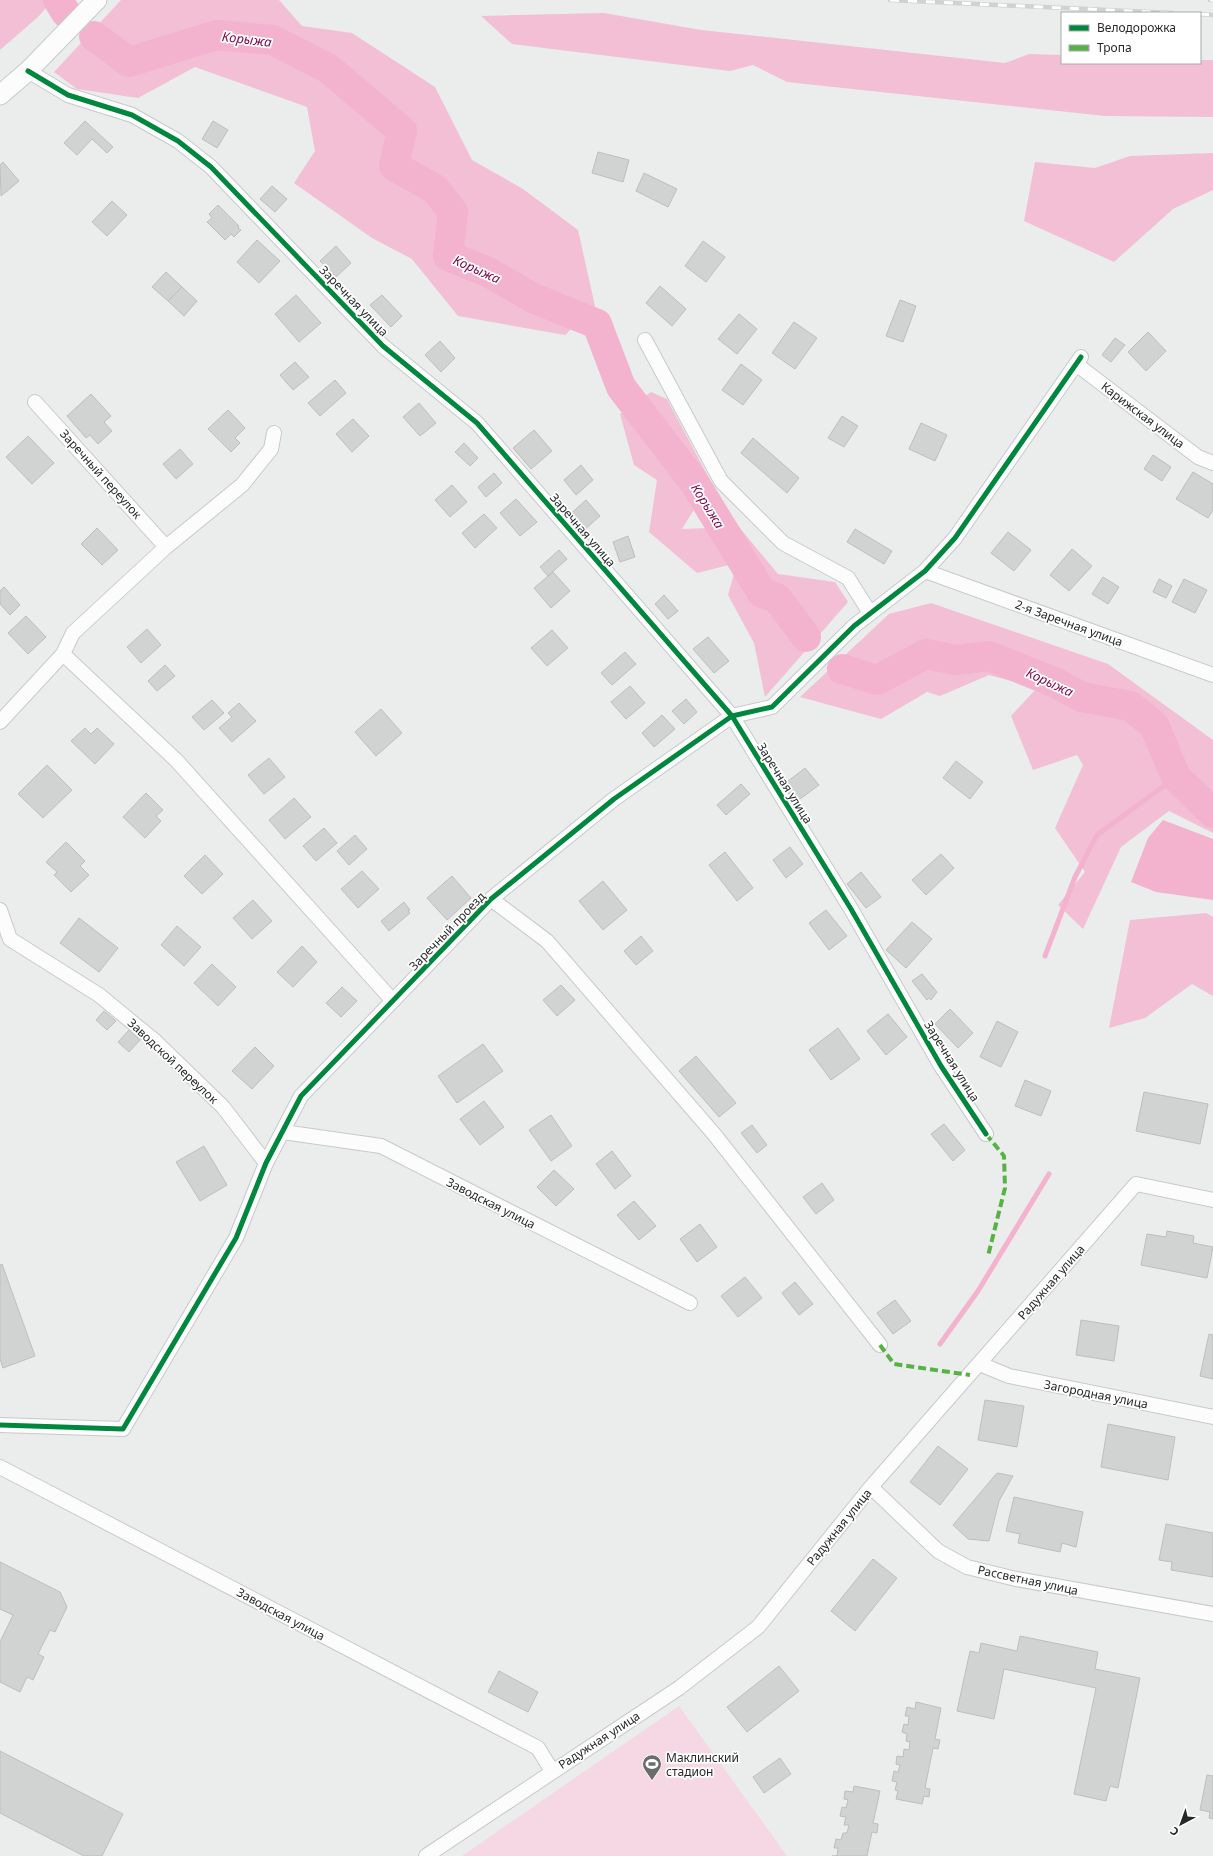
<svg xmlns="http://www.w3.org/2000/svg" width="1213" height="1856" viewBox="0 0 1213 1856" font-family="'Noto Sans',sans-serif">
<rect width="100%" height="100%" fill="#eaedec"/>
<!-- green -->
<path fill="#f5d8e4" d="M679 1706 787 1856H462Z"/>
<!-- forest -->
<path fill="#f2bfd5" d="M0 0H53L38 17 0 50Z
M121 0H279L302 26 352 33 435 87 472 160 523 189 578 230 595 306 565 335 458 316 412 259 372 238 294 183 315 151 307 107 195 67 138 98 77 89 54 72Z
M604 13 701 30 1005 63 1029 54 1062 55V63H1200V60H1213V117L1105 116 787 82 753 65 730 71 512 44 481 16Z
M1213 153V190L1173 209 1114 262 1024 221 1035 162 1095 168 1130 156Z
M651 392 667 399 711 482 682 529 739 527 778 574 835 582 848 602 765 697 754 643 728 595 737 563 697 573 649 532 657 480 634 465 620 414Z
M931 603 1108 664 1213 740V833L1169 811 1121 847 1083 929 1058 905 1085 872 1055 828 1083 765 1077 755 1033 770 1011 716 1037 688 989 675 940 696 927 692 881 719 800 697 889 614Z
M1206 913 1213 917V996L1192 984 1145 1018 1109 1028 1130 920Z"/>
<!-- water -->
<path fill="#f3b2ce" d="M1163 820 1213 839V900L1156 892 1131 882 1148 838Z"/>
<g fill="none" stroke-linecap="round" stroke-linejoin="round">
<!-- stream -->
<path stroke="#f3b2ce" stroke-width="5" d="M1045 956 1075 877 1097 835 1176 777
M940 1344 978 1291 1049 1174"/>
<!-- river -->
<path stroke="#f3b2ce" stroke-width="30" d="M58 0 66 13
M94 36 129 62 217 35 273 40 329 69 402 131 394 166 435 189 453 212 448 256 488 272 533 298 597 324 621 387 694 482 762 593 777 598 806 637
M842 669 877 680 926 654 956 660 989 656 1056 683 1082 697 1130 706 1154 725 1176 777 1213 813"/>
</g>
<!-- building -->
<path fill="#d1d3d2" stroke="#bdbfbf" d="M85 121 113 147 107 153 92 139 77 155 64 143Z
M213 121 228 130 217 148 202 139Z
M598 152 629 160 623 182 592 173Z
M3 162 19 181 1 196 0 165Z
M644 173 677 189 668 207 636 191Z
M272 186 287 199 275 212 260 199Z
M112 201 127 215 107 236 92 222Z
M218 205 239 226 238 228 241 230 234 237 231 234 225 240 207 222 212 218 209 214Z
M257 240 280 261 259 283 237 262Z
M703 241 725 257 706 282 685 266Z
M336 246 351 263 336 277 320 261Z
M166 272 182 287 168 301 152 287Z
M660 286 686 309 672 326 646 303Z
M182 287 197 301 184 316 168 301Z
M296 295 321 323 299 342 275 314Z
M382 295 402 316 391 327 370 305Z
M900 300 916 306 903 342 886 336Z
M739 314 757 329 737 354 718 339Z
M794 322 817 338 795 369 772 353Z
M1148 332 1166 351 1146 371 1128 352Z
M1115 338 1125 345 1111 362 1102 355Z
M440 341 455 358 441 372 425 355Z
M295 362 309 377 293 390 280 375Z
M741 364 762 380 743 405 722 390Z
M335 380 346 393 320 416 308 403Z
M91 394 111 416 104 422 112 431 98 444 90 435 86 438 67 416Z
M419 403 436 423 420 436 403 417Z
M228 410 245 428 235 438 240 443 231 452 208 429Z
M842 416 858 426 844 447 828 438Z
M353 419 369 436 352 452 336 434Z
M921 423 947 435 935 461 909 449Z
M534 430 552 451 531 469 513 448Z
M28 436 54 463 32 484 6 457Z
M753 438 799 478 787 493 741 453Z
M464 443 478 458 470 466 455 452Z
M180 449 193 464 176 479 163 464Z
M1153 455 1171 467 1162 481 1144 469Z
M581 465 593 480 576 495 564 480Z
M1193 472 1213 484V510L1208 518 1176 499Z
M494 473 502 483 486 497 478 487Z
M452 485 467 502 450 517 435 500Z
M516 499 537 522 520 536 500 513Z
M586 500 600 516 583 531 569 515Z
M484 514 497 528 475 548 462 533Z
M97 528 118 550 102 565 81 544Z
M855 529 892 551 884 564 847 542Z
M1008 532 1031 550 1014 571 991 553Z
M628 536 635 557 620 562 613 542Z
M1072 549 1092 566 1069 591 1050 575Z
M559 550 567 559 548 576 540 567Z
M553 572 570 591 551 608 534 588Z
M1103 577 1119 587 1108 604 1092 594Z
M1159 579 1172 586 1166 598 1153 592Z
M1184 579 1207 590 1195 613 1172 602Z
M4 587 20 605 10 615 0 604V591Z
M664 595 678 611 668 619 655 604Z
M26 616 46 637 28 654 8 633Z
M147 629 161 645 141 663 127 647Z
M552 630 568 648 547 666 531 648Z
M708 637 729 661 714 673 693 649Z
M625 652 636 664 612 685 601 673Z
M165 665 175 676 157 691 148 681Z
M630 686 645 703 626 719 611 702Z
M686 699 697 712 684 724 672 711Z
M212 700 224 713 204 730 192 717Z
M239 703 256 721 232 742 219 728 232 717 228 713Z
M381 709 402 733 376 756 355 732Z
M662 715 675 729 654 747 642 733Z
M85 728 91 734 97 728 114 744 95 764 71 741Z
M269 758 285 777 264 794 248 775Z
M956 761 983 782 970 799 943 778Z
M47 765 72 790 43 818 18 794Z
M805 768 819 785 796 802 783 785Z
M741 784 750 794 726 815 717 805Z
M146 793 163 810 156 816 161 821 145 838 123 817Z
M294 798 311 817 285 839 269 820Z
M324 828 337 843 316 861 303 846Z
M355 835 367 849 349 865 337 851Z
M66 842 85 861 80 866 89 875 71 892 54 875 57 872 46 862Z
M790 847 803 864 786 878 773 860Z
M725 852 753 888 737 901 709 865Z
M941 854 954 868 926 895 912 880Z
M205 855 223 874 202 894 184 876Z
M362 871 379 889 358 908 341 889Z
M861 872 881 897 866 908 847 884Z
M452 876 471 898 447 920 427 898Z
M603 881 627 910 603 930 579 901Z
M253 900 272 921 252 939 233 918Z
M404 902 410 910 408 911 410 913 389 931 381 921Z
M826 910 847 936 829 950 809 923Z
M79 918 118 948 99 972 60 943Z
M912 922 932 939 906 968 886 950Z
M177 926 201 947 184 966 161 945Z
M641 936 653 951 636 965 624 951Z
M302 946 317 962 293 987 277 972Z
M212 964 236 987 218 1006 194 983Z
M922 974 937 992 931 1000 929 998 927 1000 912 981Z
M561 985 575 1000 557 1016 543 1000Z
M342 987 357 1001 341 1017 326 1003Z
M950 1009 973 1033 958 1048 935 1024Z
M104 1011 116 1021 107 1030 96 1020Z
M888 1014 907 1037 886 1055 867 1031Z
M997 1021 1018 1032 1001 1067 980 1057Z
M838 1028 860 1059 831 1080 809 1050Z
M129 1030 140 1040 129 1052 118 1042Z
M483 1044 503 1071 457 1103 438 1076Z
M255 1047 274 1066 252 1089 232 1071Z
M696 1056 736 1103 719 1117 679 1071Z
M1025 1080 1051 1091 1041 1116 1015 1106Z
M1144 1092 1208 1104 1200 1144 1136 1131Z
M484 1101 504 1127 480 1145 460 1119Z
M551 1115 572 1146 551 1161 529 1130Z
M944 1124 965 1150 953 1161 931 1134Z
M752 1125 767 1145 757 1153 741 1133Z
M204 1146 227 1185 200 1201 176 1162Z
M612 1151 631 1176 615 1189 596 1164Z
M554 1170 574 1189 556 1206 537 1187Z
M822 1183 834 1200 816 1214 803 1197Z
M634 1201 656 1226 639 1240 617 1215Z
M700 1224 717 1247 697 1262 680 1239Z
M1167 1231 1194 1236 1193 1243 1213 1247 1207 1278 1141 1265 1147 1234 1166 1237Z
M2 1264 35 1356 3 1368 0 1359V1265Z
M745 1277 762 1298 738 1317 721 1296Z
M795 1282 813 1304 799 1315 782 1293Z
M895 1300 911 1321 893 1334 877 1313Z
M1081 1320 1119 1326 1114 1361 1076 1355Z
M1209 1334 1213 1335V1379L1200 1376Z
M985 1400 1024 1406 1017 1447 978 1440Z
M1108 1424 1175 1437 1168 1480 1101 1467Z
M938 1446 968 1469 940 1505 910 1482Z
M997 1473 1013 1476 999 1501 989 1541 968 1539 953 1525Z
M1014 1497 1083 1512 1076 1547 1062 1543 1060 1552 1018 1543 1020 1534 1006 1531Z
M1166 1524 1213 1533V1577L1171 1570 1172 1562 1159 1560Z
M873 1559 897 1578 855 1631 831 1611Z
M0 1562 60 1592 67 1607 55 1632 50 1630 38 1654 44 1657 33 1680 27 1677 20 1692 0 1682V1642L13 1615 0 1609Z
M1020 1636 1098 1652 1095 1669 1140 1678 1118 1788 1110 1786 1106 1801 1074 1794 1096 1688 1004 1669 994 1719 957 1711 970 1651 979 1653 981 1643 1017 1651Z
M779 1666 799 1691 747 1732 727 1707Z
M499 1671 538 1692 528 1712 488 1692Z
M916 1702 941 1708 935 1739 940 1740 938 1749 933 1748 925 1788 930 1789 929 1797 924 1796 922 1804 896 1799 898 1791 895 1790 897 1782 892 1781 894 1771 898 1772 900 1765 896 1764 897 1756 903 1757 904 1749 909 1750 910 1742 906 1741 907 1734 902 1732 904 1724 908 1725 909 1716H905L907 1707 915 1709Z
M0 1751 123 1814 102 1856H84L0 1813Z
M780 1758 791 1774 764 1793 753 1777Z
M1207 1775 1213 1776V1819L1209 1818 1210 1812 1200 1810Z
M854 1786 880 1791 873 1823 878 1824 877 1833 872 1832 867 1856H832H837L838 1848H834L836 1839 841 1840 843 1833H847L849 1825H844L846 1817 840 1816 842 1807 846 1808 848 1800 844 1799 845 1791 853 1792Z"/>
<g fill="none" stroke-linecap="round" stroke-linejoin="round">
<!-- minor casing -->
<g stroke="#c8caca" stroke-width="16">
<path id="minor" d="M28 71 68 95 132 115 178 141 211 167 383 346 477 423 732 716 851 909 941 1066 986 1134
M645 340 721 481 783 543 848 578 870 613
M1076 364 1198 457 1213 463
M35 402 166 547
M925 571 1213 675
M63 654 176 760 393 1001
M0 722 63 654 73 633 166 547 242 485 271 449 274 433
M491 899 547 941 714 1134 880 1345
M0 910 10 939 99 995 155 1041 223 1107 266 1163
M283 1132 381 1146 690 1303
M980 1364 1009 1376 1213 1417
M0 1425 123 1429 236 1238 266 1163 301 1096 491 899 614 799 732 716 772 707 854 626 925 571 955 538 1081 357
M0 1467 538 1748 552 1771
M871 1487 938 1551 967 1567 1016 1579 1213 1614
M426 1856 679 1688 758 1627 871 1487 1136 1184 1213 1200"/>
</g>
<!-- secondary casing -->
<g stroke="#c8caca" stroke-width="21">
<path id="secondary" d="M0 95 28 71 97 0"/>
</g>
<!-- minor -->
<use href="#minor" stroke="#fcfcfc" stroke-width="14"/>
<!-- secondary -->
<use href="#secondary" stroke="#fcfcfc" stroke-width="19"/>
<!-- rail casing -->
<g stroke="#d0d1d1" stroke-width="4.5">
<path id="rail" d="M890 0 1172 13
M1210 0H1213
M1200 14 1213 15"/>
</g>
<!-- rail -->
<use href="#rail" stroke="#fff" stroke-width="3" stroke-dasharray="9" stroke-linecap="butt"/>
<!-- quiet -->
<path stroke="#56b245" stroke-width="4" stroke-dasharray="8 4" stroke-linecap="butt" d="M986 1134 1004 1156 1005 1188 988 1256
M880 1345 894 1364 970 1375"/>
<!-- cycleway casing -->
<g stroke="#fff" stroke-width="8">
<path id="cycleway" d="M28 71 68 95 132 115 178 141 211 167 383 346 477 423 732 716 851 909 941 1066 986 1134
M0 1425 123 1429 236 1238 266 1163 301 1096 491 899 614 799 732 716 772 707 854 626 925 571 955 538 1081 357"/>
</g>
<!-- cycleway -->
<use href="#cycleway" stroke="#00873e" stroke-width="5"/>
</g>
<!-- icons -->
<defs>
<g id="stadium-pin" transform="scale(1)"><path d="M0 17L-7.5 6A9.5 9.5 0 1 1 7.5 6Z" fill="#6b6d6c" stroke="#fff"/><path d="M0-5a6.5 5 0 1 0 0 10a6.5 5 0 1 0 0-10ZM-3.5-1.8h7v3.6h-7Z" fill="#fff"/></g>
</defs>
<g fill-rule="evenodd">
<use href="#stadium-pin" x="652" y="1764"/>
</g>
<g text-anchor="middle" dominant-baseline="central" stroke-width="3.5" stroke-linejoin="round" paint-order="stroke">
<!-- street labels -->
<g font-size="12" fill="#262827" stroke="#fff">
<text transform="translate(354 301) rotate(46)">Заречная улица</text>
<text transform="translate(1143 415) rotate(37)">Карижская улица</text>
<text transform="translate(101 474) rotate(48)">Заречный переулок</text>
<text transform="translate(583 530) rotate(49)">Заречная улица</text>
<text transform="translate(1069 623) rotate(20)">2-я Заречная улица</text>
<text transform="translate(785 783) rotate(58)">Заречная улица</text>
<text transform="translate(447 931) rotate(-46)">Заречный проезд</text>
<text transform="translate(173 1061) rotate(43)">Заводской переулок</text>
<text transform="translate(952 1061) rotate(58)">Заречная улица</text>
<text transform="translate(491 1203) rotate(27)">Заводская улица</text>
<text transform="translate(1051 1282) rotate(-49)">Радужная улица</text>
<text transform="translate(1096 1394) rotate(11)">Загородная улица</text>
<text transform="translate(839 1527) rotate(-51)">Радужная улица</text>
<text transform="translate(1028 1580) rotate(12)">Рассветная улица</text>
<text transform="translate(281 1614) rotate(28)">Заводская улица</text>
<text transform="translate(599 1740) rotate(-33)">Радужная улица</text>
</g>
<!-- poi labels -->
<g font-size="12" fill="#262827" stroke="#fff" text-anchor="start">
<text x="666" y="1757">Маклинский<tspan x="666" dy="14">стадион</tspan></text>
</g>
<!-- water labels -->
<g font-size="13" font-style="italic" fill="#790649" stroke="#fff">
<text transform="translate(247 39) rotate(7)">Корыжа</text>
<text transform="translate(477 269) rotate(24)">Корыжа</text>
<text transform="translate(708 506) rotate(58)">Корыжа</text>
<text transform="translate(1050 682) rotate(25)">Корыжа</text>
</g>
</g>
<!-- legend -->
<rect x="1061" y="12" width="140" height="52" fill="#ffffff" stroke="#a8a9a9"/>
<rect x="1069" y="25" width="20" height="6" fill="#00873e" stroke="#a8a9a9"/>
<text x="1097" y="32" font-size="12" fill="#262827">Велодорожка</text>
<rect x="1069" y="45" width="20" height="6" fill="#56b245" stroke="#a8a9a9"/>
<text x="1097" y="52" font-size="12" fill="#262827">Тропа</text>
<!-- north arrow -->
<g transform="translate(1181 1824) rotate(221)" stroke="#ffffff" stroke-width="3" paint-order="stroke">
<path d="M0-3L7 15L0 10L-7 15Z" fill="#262827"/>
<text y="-6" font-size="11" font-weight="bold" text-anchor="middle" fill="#262827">С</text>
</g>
</svg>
